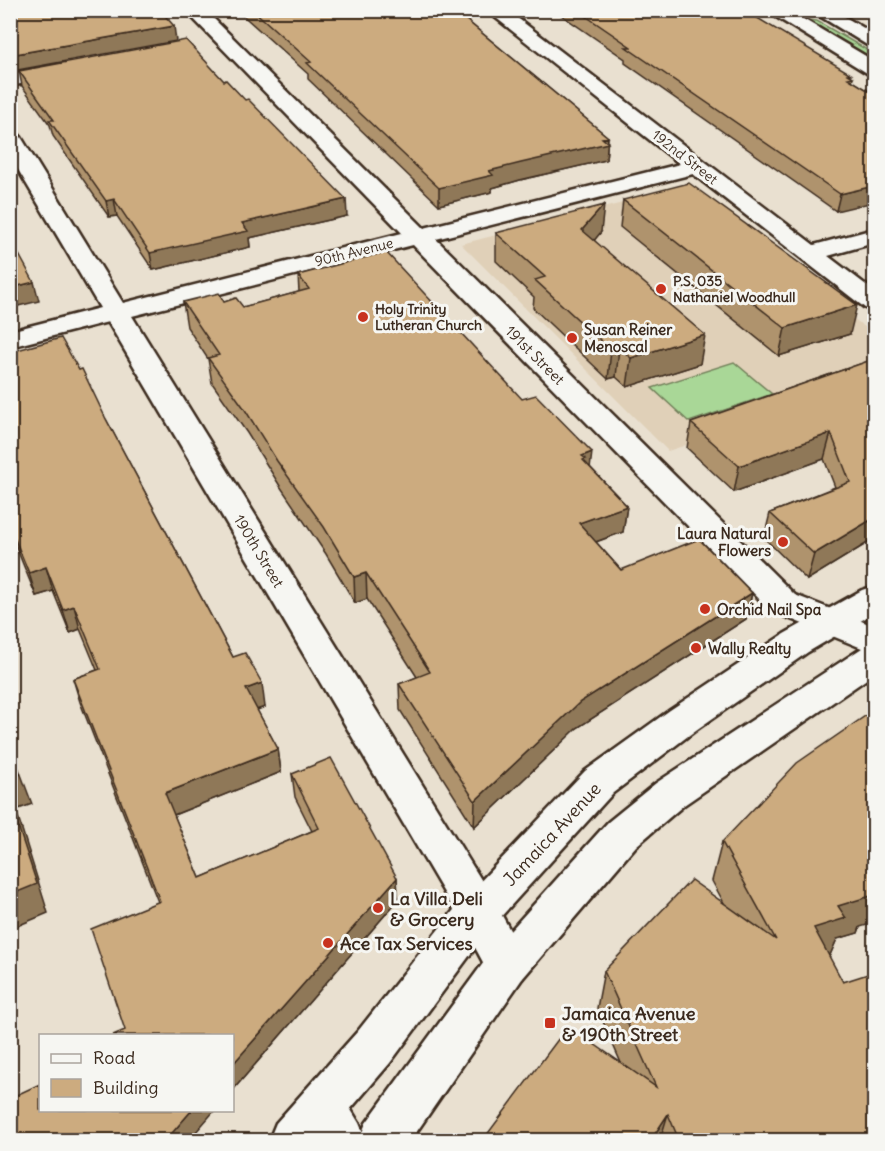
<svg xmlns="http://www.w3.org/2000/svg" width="885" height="1151" viewBox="0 0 885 1151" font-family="Delius,sans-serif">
<rect width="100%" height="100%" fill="#e9e0d0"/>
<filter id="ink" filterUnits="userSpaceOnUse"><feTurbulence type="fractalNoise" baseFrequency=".0167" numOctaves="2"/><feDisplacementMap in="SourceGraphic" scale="12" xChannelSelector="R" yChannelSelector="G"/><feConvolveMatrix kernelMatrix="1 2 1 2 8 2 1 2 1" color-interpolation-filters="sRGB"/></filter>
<g filter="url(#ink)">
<!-- built -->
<path fill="#e0d0b8" d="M682 188 874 334V383L668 451 461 244Z"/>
<!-- green -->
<path fill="#a9d797" stroke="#72805a" stroke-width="1.5" d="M808 20 817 21 874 54V63L806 23Z
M734 362 772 394 689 422 652 388Z"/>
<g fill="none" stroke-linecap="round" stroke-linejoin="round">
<!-- street casing -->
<g stroke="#3b2a1e" stroke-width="5">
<path id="street" d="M185 10H205L424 228 680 164 486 10H507L814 245 874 229V243L828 256 874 291V311L865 308 693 174 436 239 795 595 874 626V653L771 611 413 245 132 316 493 899 529 965 522 979 507 985 492 979 463 925 108 322 10 347V331L100 308 10 156V131L17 133 21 137 123 303 402 233Z
M765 10H788L874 61V75L867 73Z
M810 10H833L874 34V46L867 45Z
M65 64 72 66 75 70 72 74 10 86V74Z
M322 1083 339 1090 359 1123 366 1140H315L298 1107 305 1090Z"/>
</g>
<!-- primary casing -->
<g stroke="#3b2a1e" stroke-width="5">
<path id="primary" d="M874 586V613L808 652 696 730 613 793 487 932 390 1063 324 1140H269L276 1123 358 1031 457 906 585 771 670 710 784 634 862 590Z
M874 644V674L684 805 636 846 522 979 411 1140H359L366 1123 492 951 608 822 656 783 862 648Z"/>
</g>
<!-- street -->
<use href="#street" fill="#f6f6f2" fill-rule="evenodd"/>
<!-- primary -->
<use href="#primary" fill="#f6f6f2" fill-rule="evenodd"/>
</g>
<!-- wall -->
<path fill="#af936d" stroke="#3b2a1e" stroke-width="1.5" d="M237 10H454L608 137 606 160 520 180 492 188V192L439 205 308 79V74Z
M554 10H744L853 77 852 81 874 94 836 211 625 63V59Z
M861 10H874V19L861 11Z
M19 71 347 216 249 238 250 247 153 270 117 216 109 217 53 136 50 125 22 86Z
M623 200 850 334 779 356 620 227Z
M601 232 594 240 700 364 627 387 616 377 608 379 533 308 534 297 496 261V233Z
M298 275 522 399 590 467 627 506 623 532 596 542 621 570 752 593 746 619 577 728 474 827 400 710 399 684 417 677 367 599 355 603 326 554 280 486 247 433 212 383 208 359 187 327 183 302H224L243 307 299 292Z
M10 352 106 419 233 657 265 707 257 710 278 749 281 772 174 815 200 878 312 831 295 797 292 774 397 878 398 900 232 1091V1035L125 1030 158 902 80 702 73 679 97 670 80 629 70 633 53 591 36 596 10 532Z
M874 359V539L807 580 764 538 770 513 835 487 824 459 734 492 687 448 691 423Z
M722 842 860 927 858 933 837 939 830 955 829 956 874 1140H483L621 1063 597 1008 604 971 724 903 712 881Z"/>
<!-- shaded-wall -->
<path fill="#8f7859" stroke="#3b2a1e" stroke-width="1.5" d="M174 26 176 41 12 71 10 65V55Z
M608 137 606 160 520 180 492 188V192L439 205V188L489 171Z
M874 186V202L836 211 840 194Z
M114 199 117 216 109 217 106 201Z
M346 199 347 216 249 238 250 247 153 270 150 253 242 223Z
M604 205 601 232 580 258 582 230Z
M34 282 39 301 10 308V288Z
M857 305 850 334 779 356 785 328Z
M705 335 700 364 627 387 631 358Z
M619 348 616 377 608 379 611 350Z
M831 433 824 459 734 492 739 466Z
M592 452 589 478 582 456Z
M627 506 623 532 576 549 579 523Z
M874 518V539L807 580 814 554Z
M46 567 53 591 36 596 29 573Z
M366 573 367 599 355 603 354 577Z
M752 593 746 619 577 728 474 827 475 801 580 702Z
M74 606 80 629 70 633 63 610Z
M262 683 265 707 250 712 246 689Z
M10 745 32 804 16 810 48 913 10 929Z
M278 749 281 772 171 816 165 793Z
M397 878 398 900 232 1091V1065Z
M874 890V923L860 927 858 933 837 939 830 955 799 965 814 928 838 906Z
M192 1110H215L189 1140H166Z
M668 1114 660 1140H651Z"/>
<!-- building -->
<path fill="#ccab7f" stroke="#3b2a1e" stroke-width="1.5" d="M10 10H160L174 26 10 55Z
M253 10H454L608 137 602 138 608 143 521 163 489 171 493 175 439 188 307 63 311 62Z
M577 10H744L851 74H848L853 77 848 78 874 94V186L840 194 626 47H631Z
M186 40 224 81 226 80 245 100 248 99 346 199 242 223 248 231 150 253 114 199 106 201 49 120H54L19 71Z
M689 183 857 305 785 328 623 200Z
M604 205 582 230 705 335 631 358 619 348 611 350 535 280 545 277 496 233Z
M16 249 34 282 10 288V251Z
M386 252 522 399 536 395 592 452 582 456 586 459 583 460 627 506 579 523 621 570 699 539 752 593 580 702 475 801 399 684 430 672 366 573 354 577 324 527 277 461 244 408 208 358 219 355 183 302 219 293 224 302 236 298 243 307 309 289 298 275Z
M61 338 79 370 82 369 106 419 233 657 245 653 262 683 246 689 278 749 165 793 200 878 319 828 292 774 331 758 397 878 232 1065V1035H113L125 1030 91 929 160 901 73 679 100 669 74 606 63 610 46 567 29 573 10 527V352Z
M874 359V518L814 554 770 513 850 482 831 433 739 466 691 423Z
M874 710V890L872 891 874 895 838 906 846 918 814 928 843 982 874 972V1140H679L668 1114 651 1140H483L568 1026 656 1087 604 971 691 880 776 940 722 842 797 763Z
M10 745 20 774 10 778Z
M10 802 37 884 10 895Z
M40 1084V1110H192L166 1140H10V1098Z"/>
</g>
<!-- markers -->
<g fill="#c8321e" stroke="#f6f6f2" stroke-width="2">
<circle cx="661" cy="289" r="6"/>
<circle cx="363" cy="317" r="6"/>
<circle cx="572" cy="338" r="6"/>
<circle cx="783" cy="542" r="6"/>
<circle cx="705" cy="609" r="6"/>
<circle cx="696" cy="648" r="6"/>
<circle cx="378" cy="908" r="6"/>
<circle cx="328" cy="943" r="6"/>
<rect x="544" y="1017" width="12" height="12" rx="3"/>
</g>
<g text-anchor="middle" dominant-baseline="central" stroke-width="6" stroke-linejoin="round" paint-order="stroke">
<!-- far-street labels -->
<g font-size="14" fill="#3b2a1e" stroke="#f6f6f2">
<text transform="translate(685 157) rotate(38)">192nd Street</text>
<text transform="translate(354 252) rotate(-14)">90th Avenue</text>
</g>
<!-- far-poi labels -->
<g font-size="14" font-weight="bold" fill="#3b2a1e" stroke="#f6f6f2" text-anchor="start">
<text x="673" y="281">P.S. 035<tspan x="673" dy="16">Nathaniel Woodhull</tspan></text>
<text x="375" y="309">Holy Trinity<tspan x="375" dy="16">Lutheran Church</tspan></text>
</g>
<!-- poi labels -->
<g font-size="15" font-weight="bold" fill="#3b2a1e" stroke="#f6f6f2" text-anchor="start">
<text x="584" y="329">Susan Reiner<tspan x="584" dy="17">Menoscal</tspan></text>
<text x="771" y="533" text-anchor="end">Laura Natural<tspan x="771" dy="17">Flowers</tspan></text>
<text x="717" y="609">Orchid Nail Spa</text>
<text x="708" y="648">Wally Realty</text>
</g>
<!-- street labels -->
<g font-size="15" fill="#3b2a1e" stroke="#f6f6f2">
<text transform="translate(535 355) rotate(45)">191st Street</text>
<text transform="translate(259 551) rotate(59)">190th Street</text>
</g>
<!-- near-street labels -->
<g font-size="18" fill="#3b2a1e" stroke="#f6f6f2">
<text transform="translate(552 834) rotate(-47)">Jamaica Avenue</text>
</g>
<!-- near-poi labels -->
<g font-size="18" font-weight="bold" fill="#3b2a1e" stroke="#f6f6f2" text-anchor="start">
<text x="390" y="898">La Villa Deli<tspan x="390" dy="21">&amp; Grocery</tspan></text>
<text x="340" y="943">Ace Tax Services</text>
<text x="562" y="1013">Jamaica Avenue<tspan x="562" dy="21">&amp; 190th Street</tspan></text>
</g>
</g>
<!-- margin -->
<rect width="885" height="1151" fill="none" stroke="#f6f6f2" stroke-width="36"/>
<rect x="18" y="18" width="849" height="1115" fill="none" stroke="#3b2a1e" stroke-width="2" filter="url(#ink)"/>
<!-- legend -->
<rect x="39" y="1034" width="195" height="78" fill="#f6f6f2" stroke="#aba49d" stroke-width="1.5"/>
<rect x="51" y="1054" width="30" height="9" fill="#f6f6f2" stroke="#aba49d" stroke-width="1.5"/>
<text x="93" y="1064" font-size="18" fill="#3b2a1e">Road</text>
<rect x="51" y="1079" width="30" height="18" fill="#ccab7f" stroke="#aba49d" stroke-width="1.5"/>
<text x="93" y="1094" font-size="18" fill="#3b2a1e">Building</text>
</svg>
